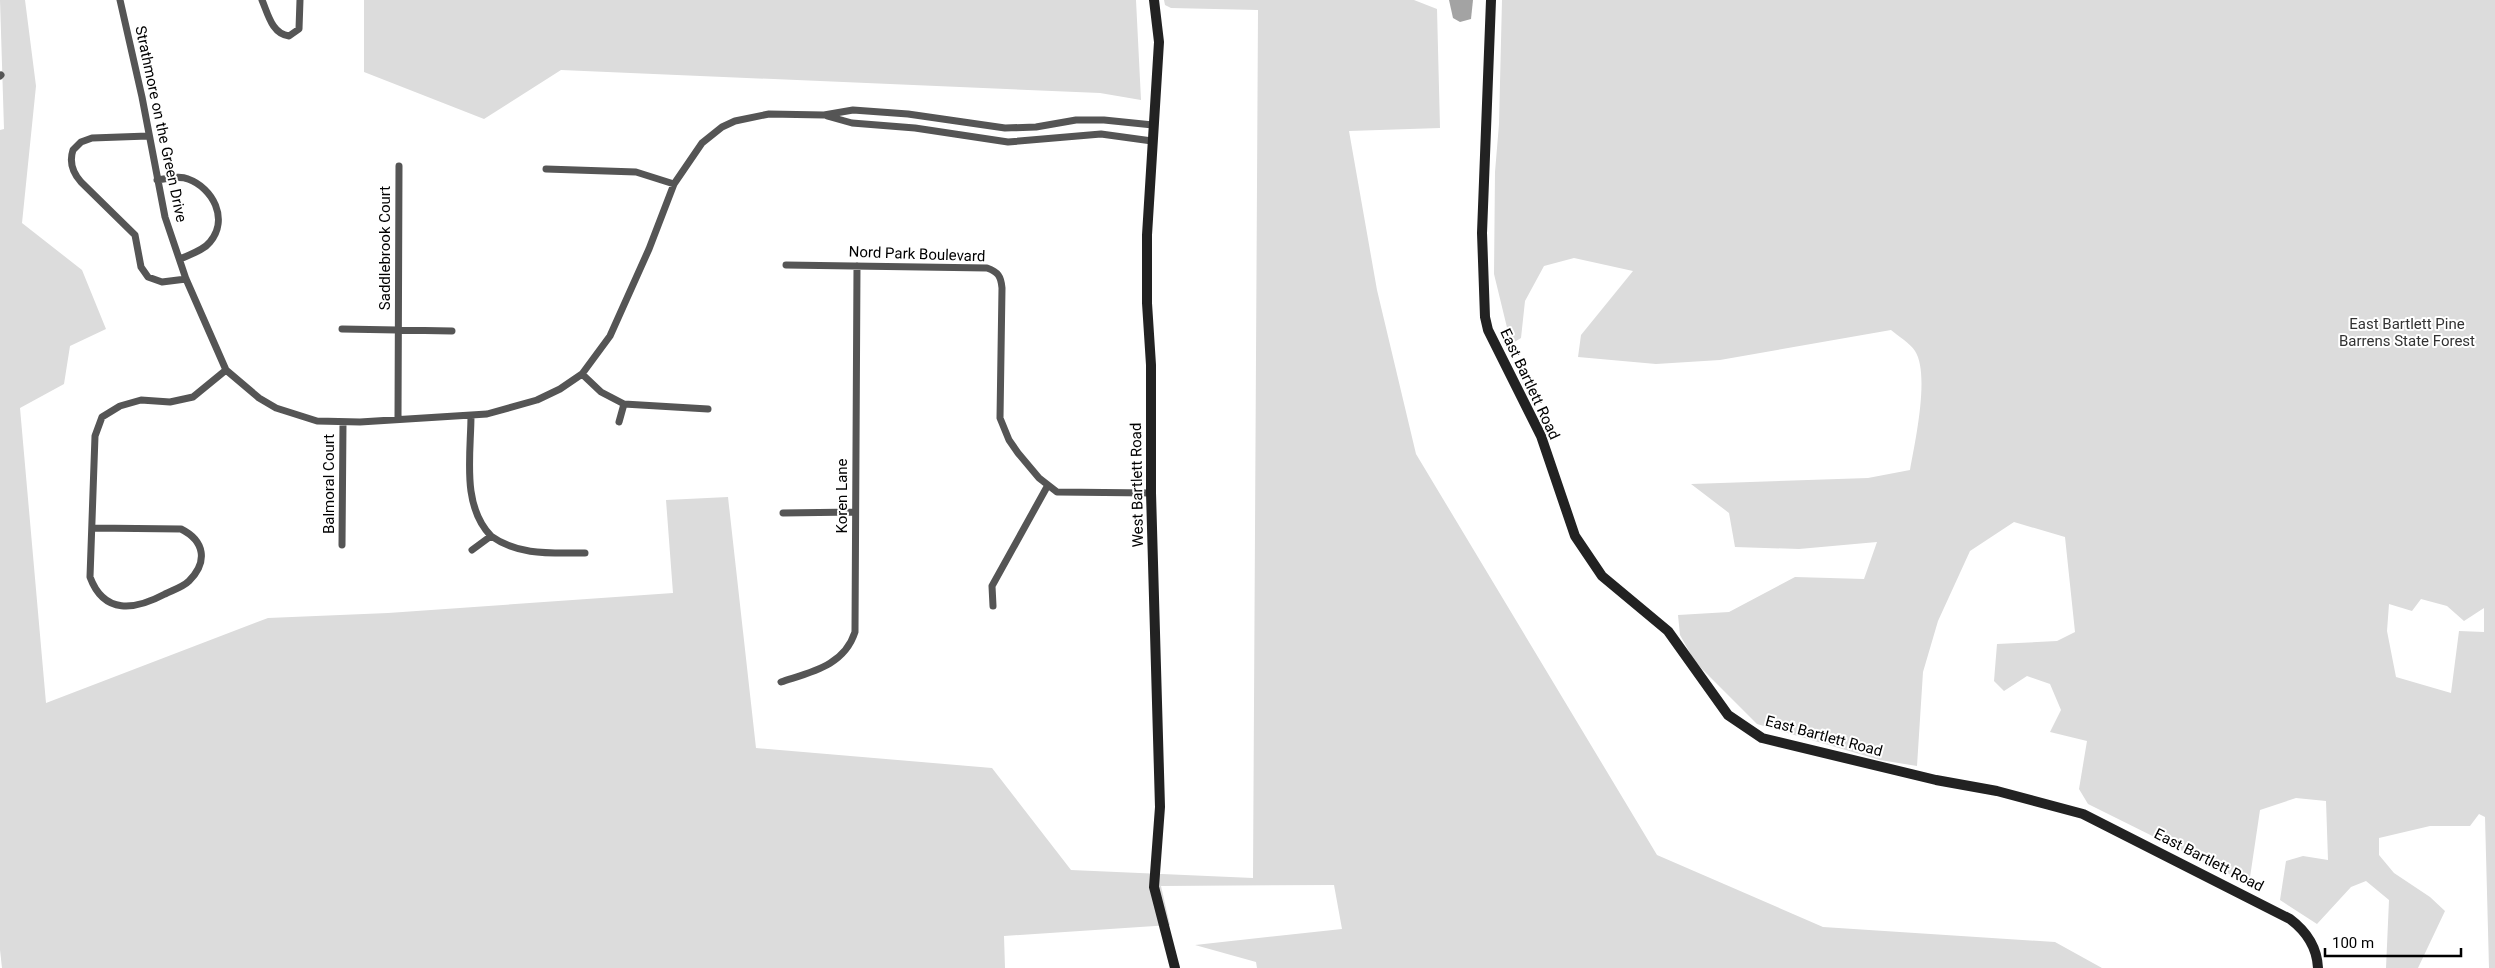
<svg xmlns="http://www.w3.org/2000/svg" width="2495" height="968" viewBox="0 0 2495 968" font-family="Roboto,sans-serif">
<rect width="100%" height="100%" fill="#fff"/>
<!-- green -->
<path fill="#dcdcdc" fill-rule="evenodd" d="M0 0H25L36 86 22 223 82 270 106 329 70 346 64 384 20 408 46 703 268 618 388 613 673 593 666 500 728 497 756 748 992 768 1071 870 1253 878 1258 10 1171 8 1165 5 1164 0H1414L1437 9 1440 128 1349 131 1377 290 1416 454 1657 855 1823 927 2055 942 2102 968H1257L1256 962 1195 945 1342 929 1334 885 1161 886 1170 925 1004 936 1005 968H2L0 950V130L4 129Z
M364 0H1136L1141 100 1100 93 561 70 484 119 364 72Z
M1502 0H2495V968H2489L2485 817 2479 814 2470 826H2430L2379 838V855L2394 873 2430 897 2445 911 2418 968H2386L2389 900 2366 881 2351 887 2317 924 2280 900 2286 861 2303 856 2328 860 2326 801 2296 798 2260 810 2249 884 2088 804 2079 789 2087 741 2050 732 2061 710 2050 684 2027 676 2004 691 1994 681 1997 644 2057 641 2075 632 2065 537 2014 522 1970 551 1938 621 1923 672 1917 766 1880 760 1757 724 1695 662 1680 635 1678 615 1729 612 1795 577 1864 579 1877 542 1799 549 1735 547 1729 513 1691 484 1868 478 1910 470C1915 442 1930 374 1915 351 1910 343 1898 336 1891 330L1720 360 1656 364 1578 357 1581 335 1633 271 1574 258 1544 266 1525 301 1521 338 1511 344 1494 274 1495 172 1499 124ZM2421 599 2447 606 2464 621 2484 608V632L2459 631 2451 693 2396 677 2387 631 2389 604 2412 611Z"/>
<!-- water -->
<path fill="#a3a3a3" d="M1449 0H1473L1471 19 1460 22 1453 18Z"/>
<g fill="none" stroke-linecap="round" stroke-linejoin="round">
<!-- street -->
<path stroke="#555" stroke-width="7" d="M120 0 142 97 165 217 186 279 226 370 259 398 276 408 317 421 360 422 487 414 537 400 560 389 582 374 610 336 649 249 674 184 702 143 722 127 735 121 769 114 824 115 853 110 908 114 1005 128 1036 127 1076 120H1104L1153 125
M262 0C268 14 272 34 289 36L299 29 300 0
M0 76 1 75
M827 116 852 123 915 128 1008 142 1101 134 1152 141
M148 136 92 138 81 142 73 150C69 162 73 173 81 182L135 235 141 267 148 277 162 282 186 279
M546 169 636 172 674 184
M157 180C167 179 179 175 188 179 213 188 229 219 210 242 203 251 190 254 180 259
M786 265 987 268C998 272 1001 276 1002 288L1000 418 1009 440 1018 453 1039 478 1057 492 1151 493
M342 329 452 331
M582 374 601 392 624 404 708 409
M471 415C471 454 461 505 491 536
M398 419 399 166
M619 422 624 404
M783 513 855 512
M92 528 181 529C205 541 208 562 189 581 183 587 173 590 165 594 135 610 104 615 90 577L95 436 102 417 120 406 141 400 170 402 193 397 226 370
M342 545 343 423
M472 550 491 536C519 556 551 553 585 553
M993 606 992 586 1048 485
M781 682C811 672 844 666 855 632L857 266"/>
<!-- secondary -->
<path stroke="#222" stroke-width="10" d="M1154 0 1159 42 1147 235V303L1151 365V493L1160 807 1154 887 1175 968
M1491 0 1482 233 1485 317 1488 330 1541 436 1575 536 1602 576 1668 631 1728 715 1762 738 1936 780 1997 791 2083 814 2290 919C2306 931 2317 947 2318 968"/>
</g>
<g text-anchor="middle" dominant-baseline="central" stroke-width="4" stroke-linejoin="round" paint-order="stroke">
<!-- street labels -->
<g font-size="15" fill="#000" stroke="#fff">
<text transform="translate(161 124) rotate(78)">Strathmore on the Green Drive</text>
<text transform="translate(385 248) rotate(-90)">Saddlebrook Court</text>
<text transform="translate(917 254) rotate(2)">Nord Park Boulevard</text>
<text transform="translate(1530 384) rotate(65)">East Bartlett Road</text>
<text transform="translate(329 484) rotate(-90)">Balmoral Court</text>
<text transform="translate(1137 485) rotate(-91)">West Bartlett Road</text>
<text transform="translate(842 496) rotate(-90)">Koren Lane</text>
<text transform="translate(1824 736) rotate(15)">East Bartlett Road</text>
<text transform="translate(2209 860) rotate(27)">East Bartlett Road</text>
</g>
<!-- park labels -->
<g font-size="15" fill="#333" stroke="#fff">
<text x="2407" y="324">East Bartlett Pine<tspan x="2407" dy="17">Barrens State Forest</tspan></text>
</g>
</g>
<!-- scale -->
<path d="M2325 948v8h136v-8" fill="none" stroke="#000000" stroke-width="2.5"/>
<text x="2332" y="948" font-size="15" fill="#000000" stroke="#ffffff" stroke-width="4" paint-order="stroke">100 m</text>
</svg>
